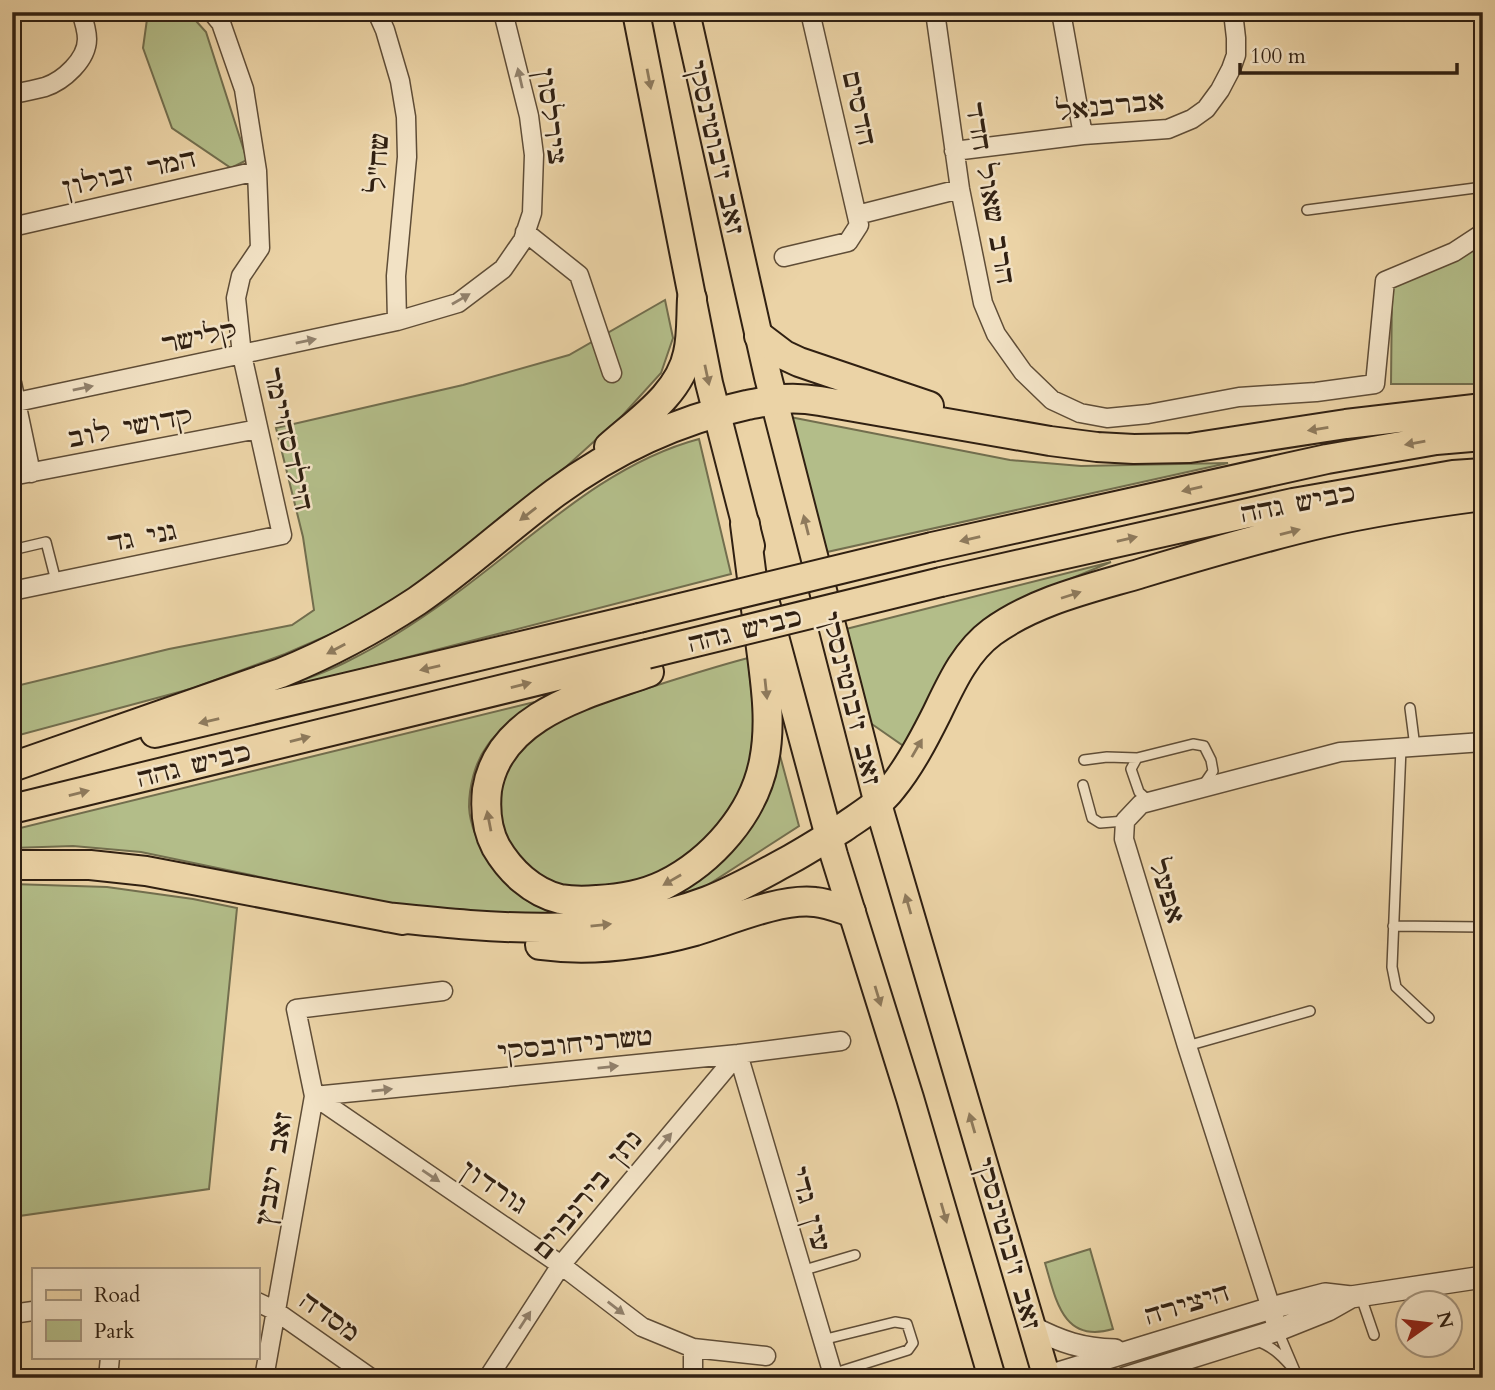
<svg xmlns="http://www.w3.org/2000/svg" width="1495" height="1390" viewBox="0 0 1495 1390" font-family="Cardo,'Frank Ruhl Libre',serif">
<rect width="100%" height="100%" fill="#ebd3a6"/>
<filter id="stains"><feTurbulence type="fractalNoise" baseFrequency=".00286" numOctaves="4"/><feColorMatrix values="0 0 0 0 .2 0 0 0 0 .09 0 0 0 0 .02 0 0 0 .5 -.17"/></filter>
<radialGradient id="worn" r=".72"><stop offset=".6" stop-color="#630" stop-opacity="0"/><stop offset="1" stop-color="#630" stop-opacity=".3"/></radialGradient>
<!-- green -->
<path fill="#b3bd89" stroke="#726e4e" stroke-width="2" d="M148 12H188L206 32 247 160 231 168 172 128 143 48Z
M1483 244V384H1391L1392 288Z
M665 300 673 338 661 373 622 416 567 466 501 517 436 572 354 624 285 654 194 688 12 737V687L169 649 292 625 314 610 303 537 276 428 463 385 569 355Z
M790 417 1010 460 1081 466 1228 463 827 552Z
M699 439 731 574 261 695C290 684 322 675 350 660 385 643 418 621 450 598 528 542 604 464 699 439Z
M1111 562 1015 602 983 622 905 747 866 720 846 629Z
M748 658C751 693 758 729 749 763 738 809 700 854 657 874 637 882 616 886 595 887 585 887 573 888 563 886 496 870 479 783 531 739 560 714 600 704 636 692 673 680 710 668 748 658Z
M551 698C530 712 501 725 487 746 475 762 469 787 469 807 471 842 502 886 531 903 540 908 551 912 561 916L413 909 141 852 73 846 12 848V830Z
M775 737 799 826 703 888 671 899 634 906 686 882Z
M12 884 107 887 193 899 237 908 209 1189 12 1217Z
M1090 1249 1113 1329C1063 1344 1056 1300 1045 1263Z"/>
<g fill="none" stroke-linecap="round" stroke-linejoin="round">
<!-- service casing -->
<g stroke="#5f4d37" stroke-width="12">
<path id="service" d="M1307 210 1483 187
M12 550 46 542 56 581
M1410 708 1415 747
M1401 748 1392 967 1396 987 1429 1018
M1084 760 1107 757 1137 758
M1083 785 1092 818 1100 823 1125 821
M1149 801 1139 792 1131 769 1137 758 1193 744 1204 746 1211 760 1213 771 1202 787
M1393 926 1483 927
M1187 1046 1310 1011
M801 1271 855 1255
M1361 1297 1374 1335
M1278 1331 1298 1378
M822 1340 895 1322 907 1324 913 1343 908 1350 832 1374
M1256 1341C1273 1346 1284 1358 1296 1372"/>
</g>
<!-- minor casing -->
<g stroke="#5f4d37" stroke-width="21">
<path id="minor" d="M377 12 385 30 400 81 406 117 407 157 396 276 397 321
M935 12 960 189 983 303 996 334 1023 372 1052 400 1080 413 1107 418 1148 414 1239 397 1316 392 1375 384 1385 281 1454 252 1483 233
M1061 12 1083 135
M12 94C23 92 34 90 45 87 63 81 87 60 87 39 87 30 84 21 81 12
M954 151 1083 135 1168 129 1192 119 1206 109 1220 90 1231 69 1236 55V38L1233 12
M857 215 960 189
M12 227 257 171
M525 232 579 275 612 373
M784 257 848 242 859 225 810 12
M12 383 31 473
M12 403 397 321 458 303 503 269 523 240 532 213 534 155 529 116 503 12
M12 476 258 429
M12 591 282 535 242 355 236 298 241 276 260 248 257 171 244 89 221 23 212 12
M738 1054 834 1378
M314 1096 738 1054 841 1041
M314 1096 561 1265 642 1327 693 1348V1378
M257 1302 274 1310 371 1378
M12 1314 33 1311
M1278 1330 1187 1046 1124 839 1125 821 1141 804 1340 752 1483 742
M693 1348 766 1356
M108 1378 110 1357
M264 1378 314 1096 296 1009 443 991
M488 1378 561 1265 738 1054"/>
</g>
<!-- tertiary casing -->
<g stroke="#5f4d37" stroke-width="24">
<path id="tertiary" d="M1032 1327C1061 1342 1082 1349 1115 1350
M1042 1378 1271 1308 1325 1294 1351 1297 1483 1277
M1125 1378 1278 1330 1328 1310 1351 1297"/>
</g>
<!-- primary casing -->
<g stroke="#302012" stroke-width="30">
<path id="primary" d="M636 12 709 383 751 546
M686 12 768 377 878 804 1047 1378
M766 603 834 855 910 1098 992 1378"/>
</g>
<!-- trunk casing -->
<g stroke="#302012" stroke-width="32">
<path id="trunk" d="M759 336 784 355 799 362 929 406
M609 447C638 421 680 394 688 353 692 336 691 317 692 299
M932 547 1327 459 1436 440 1483 436
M941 582 1293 503 1453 475 1483 473
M649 672C588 694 499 714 487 790 485 809 487 830 496 847 510 871 532 892 560 899 572 901 585 901 597 900 620 899 643 895 664 885 712 861 754 814 764 761 772 721 765 680 760 640 755 601 750 563 745 524
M155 733 639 618
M12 767 281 673C330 653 373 630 417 601 465 568 508 528 555 493 612 451 678 420 747 405 759 403 771 400 783 399 796 398 808 399 820 401L1050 441 1097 447 1134 449 1190 448 1346 424 1483 408
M12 809 647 654
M12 865H90L146 871 403 920
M386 917C493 928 604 940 707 901 736 890 763 874 791 859 809 849 826 838 844 827 861 815 879 805 892 788 910 766 924 739 937 713 951 684 965 652 992 632 1036 600 1092 588 1142 573 1202 555 1262 537 1323 523 1375 511 1429 503 1483 496
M540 945C592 952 644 945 695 931 728 921 780 898 815 902 827 903 839 908 851 912"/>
</g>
<!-- service -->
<use href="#service" stroke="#f2e2c5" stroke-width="9"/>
<!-- minor -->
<use href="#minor" stroke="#f2e2c5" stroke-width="18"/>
<!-- tertiary -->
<use href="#tertiary" stroke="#f2e2c5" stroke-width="21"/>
<!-- primary -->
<use href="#primary" stroke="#ebd3a6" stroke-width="26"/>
<!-- trunk -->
<use href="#trunk" stroke="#ebd3a6" stroke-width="28"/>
<!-- trunk-bridge casing -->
<g stroke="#302012" stroke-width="32" stroke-linecap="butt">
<path id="trunk-bridge" d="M639 618 932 547
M647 654 941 582"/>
</g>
<!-- trunk-bridge -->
<use href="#trunk-bridge" stroke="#ebd3a6" stroke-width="28"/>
</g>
<!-- one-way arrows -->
<defs><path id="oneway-solid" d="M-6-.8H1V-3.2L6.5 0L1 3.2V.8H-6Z" transform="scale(1.75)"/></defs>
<g fill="#91816c">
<use href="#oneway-solid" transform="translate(520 78) rotate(-103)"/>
<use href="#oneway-solid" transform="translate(461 299) rotate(-30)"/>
<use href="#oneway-solid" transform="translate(306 341) rotate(-12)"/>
<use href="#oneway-solid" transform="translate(83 388) rotate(-12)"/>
<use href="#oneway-solid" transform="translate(608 1067) rotate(-6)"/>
<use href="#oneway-solid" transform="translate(382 1090) rotate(-6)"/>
<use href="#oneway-solid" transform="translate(665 1141) rotate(-50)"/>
<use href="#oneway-solid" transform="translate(431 1176) rotate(34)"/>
<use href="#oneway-solid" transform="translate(616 1308) rotate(38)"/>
<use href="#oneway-solid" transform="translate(525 1320) rotate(-57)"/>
</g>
<g fill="#8e7a5c">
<use href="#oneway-solid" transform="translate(649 79) rotate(79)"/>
<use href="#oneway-solid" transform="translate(707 375) rotate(78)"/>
<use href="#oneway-solid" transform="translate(1318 429) rotate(171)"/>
<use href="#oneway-solid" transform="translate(1415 443) rotate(170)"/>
<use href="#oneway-solid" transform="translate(1192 489) rotate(167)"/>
<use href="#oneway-solid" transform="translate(528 514) rotate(142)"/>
<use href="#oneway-solid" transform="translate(806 525) rotate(-104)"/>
<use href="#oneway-solid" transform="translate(1290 532) rotate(-15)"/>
<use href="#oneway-solid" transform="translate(970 539) rotate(167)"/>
<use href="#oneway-solid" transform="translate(1127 539) rotate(-13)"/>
<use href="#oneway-solid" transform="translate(1071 595) rotate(-18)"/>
<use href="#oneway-solid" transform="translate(336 649) rotate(152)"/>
<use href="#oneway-solid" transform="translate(430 668) rotate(167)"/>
<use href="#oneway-solid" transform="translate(521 685) rotate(-14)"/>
<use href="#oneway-solid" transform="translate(766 689) rotate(84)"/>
<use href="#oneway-solid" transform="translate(209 721) rotate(167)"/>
<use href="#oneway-solid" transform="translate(300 739) rotate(-14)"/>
<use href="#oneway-solid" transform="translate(917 748) rotate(-60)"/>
<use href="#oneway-solid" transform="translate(79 793) rotate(-14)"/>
<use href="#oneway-solid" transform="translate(489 821) rotate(-101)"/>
<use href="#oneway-solid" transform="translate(672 880) rotate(150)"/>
<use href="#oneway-solid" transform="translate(908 904) rotate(-106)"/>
<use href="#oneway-solid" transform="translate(601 925) rotate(-6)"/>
<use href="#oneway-solid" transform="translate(878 996) rotate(73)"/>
<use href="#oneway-solid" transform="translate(972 1123) rotate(-106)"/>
<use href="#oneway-solid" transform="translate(944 1213) rotate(74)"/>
</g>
<g text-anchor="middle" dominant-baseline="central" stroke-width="5" stroke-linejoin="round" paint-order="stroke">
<!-- street labels -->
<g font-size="26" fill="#302012" stroke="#f2e2c5">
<text transform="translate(1110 106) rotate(-6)">אברבנאל</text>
<text transform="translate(859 108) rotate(77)">הדסים</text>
<text transform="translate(551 116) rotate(82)">צירלסון</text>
<text transform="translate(716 148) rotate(77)">זאב ז'בוטינסקי</text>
<text transform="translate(378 163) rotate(-87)">שח"ל</text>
<text transform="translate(129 173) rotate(-13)">המר זבולון</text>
<text transform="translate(990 193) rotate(80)">הרב שאול חדד</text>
<text transform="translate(199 337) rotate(-12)">קלישר</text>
<text transform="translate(130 427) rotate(-11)">קדושי לוב</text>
<text transform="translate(288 439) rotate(77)">הילדסהיימר</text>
<text transform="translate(1298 503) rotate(-11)">כביש גהה</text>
<text transform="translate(142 537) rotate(-11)">גני גד</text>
<text transform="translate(745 630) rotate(-14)">כביש גהה</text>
<text transform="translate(851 699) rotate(76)">זאב ז'בוטינסקי</text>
<text transform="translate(194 765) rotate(-14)">כביש גהה</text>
<text transform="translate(1167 891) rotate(73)">אפעל</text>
<text transform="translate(575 1044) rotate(-6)">טשרניחובסקי</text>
<text transform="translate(274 1168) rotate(-80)">זאב יעבץ</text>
<text transform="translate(494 1187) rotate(34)">גורדון</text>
<text transform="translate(587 1195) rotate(-51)">נתן בירנבוים</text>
<text transform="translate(810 1209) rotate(74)">עין גדי</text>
<text transform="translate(1008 1244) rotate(74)">זאב ז'בוטינסקי</text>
<text transform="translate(1187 1304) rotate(-17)">היצירה</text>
<text transform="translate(330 1317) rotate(35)">מסדה</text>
</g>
</g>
<!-- margin -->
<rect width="1495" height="1390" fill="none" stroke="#ebd3a6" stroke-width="42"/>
<rect x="14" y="14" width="1467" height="1362" fill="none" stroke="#302012" stroke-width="3.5"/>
<rect x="21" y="21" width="1453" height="1348" fill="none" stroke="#302012" stroke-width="2"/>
<!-- legend -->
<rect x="32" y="1268" width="228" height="91" fill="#f2e2c5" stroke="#a4947d" stroke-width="2"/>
<rect x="46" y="1290" width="35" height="10" fill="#ebd3a6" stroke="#a4947d" stroke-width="2"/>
<text x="94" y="1302" font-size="21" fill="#302012">Road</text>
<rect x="46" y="1320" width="35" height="21" fill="#b3bd89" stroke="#a4947d" stroke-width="2"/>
<text x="94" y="1338" font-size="21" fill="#302012">Park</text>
<!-- north arrow -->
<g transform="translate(1429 1324) rotate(76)"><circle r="33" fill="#f2e2c5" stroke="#a4947d" stroke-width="2"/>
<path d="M0-5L12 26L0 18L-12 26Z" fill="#8f2418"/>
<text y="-10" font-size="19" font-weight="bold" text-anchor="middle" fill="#302012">N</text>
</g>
<!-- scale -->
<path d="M1240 63v10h217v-10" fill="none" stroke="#302012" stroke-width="3.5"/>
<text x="1250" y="63" font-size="21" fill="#302012" stroke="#f2e2c5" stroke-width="5" paint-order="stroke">100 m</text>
<rect width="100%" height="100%" filter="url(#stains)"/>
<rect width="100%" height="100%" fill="url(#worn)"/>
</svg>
